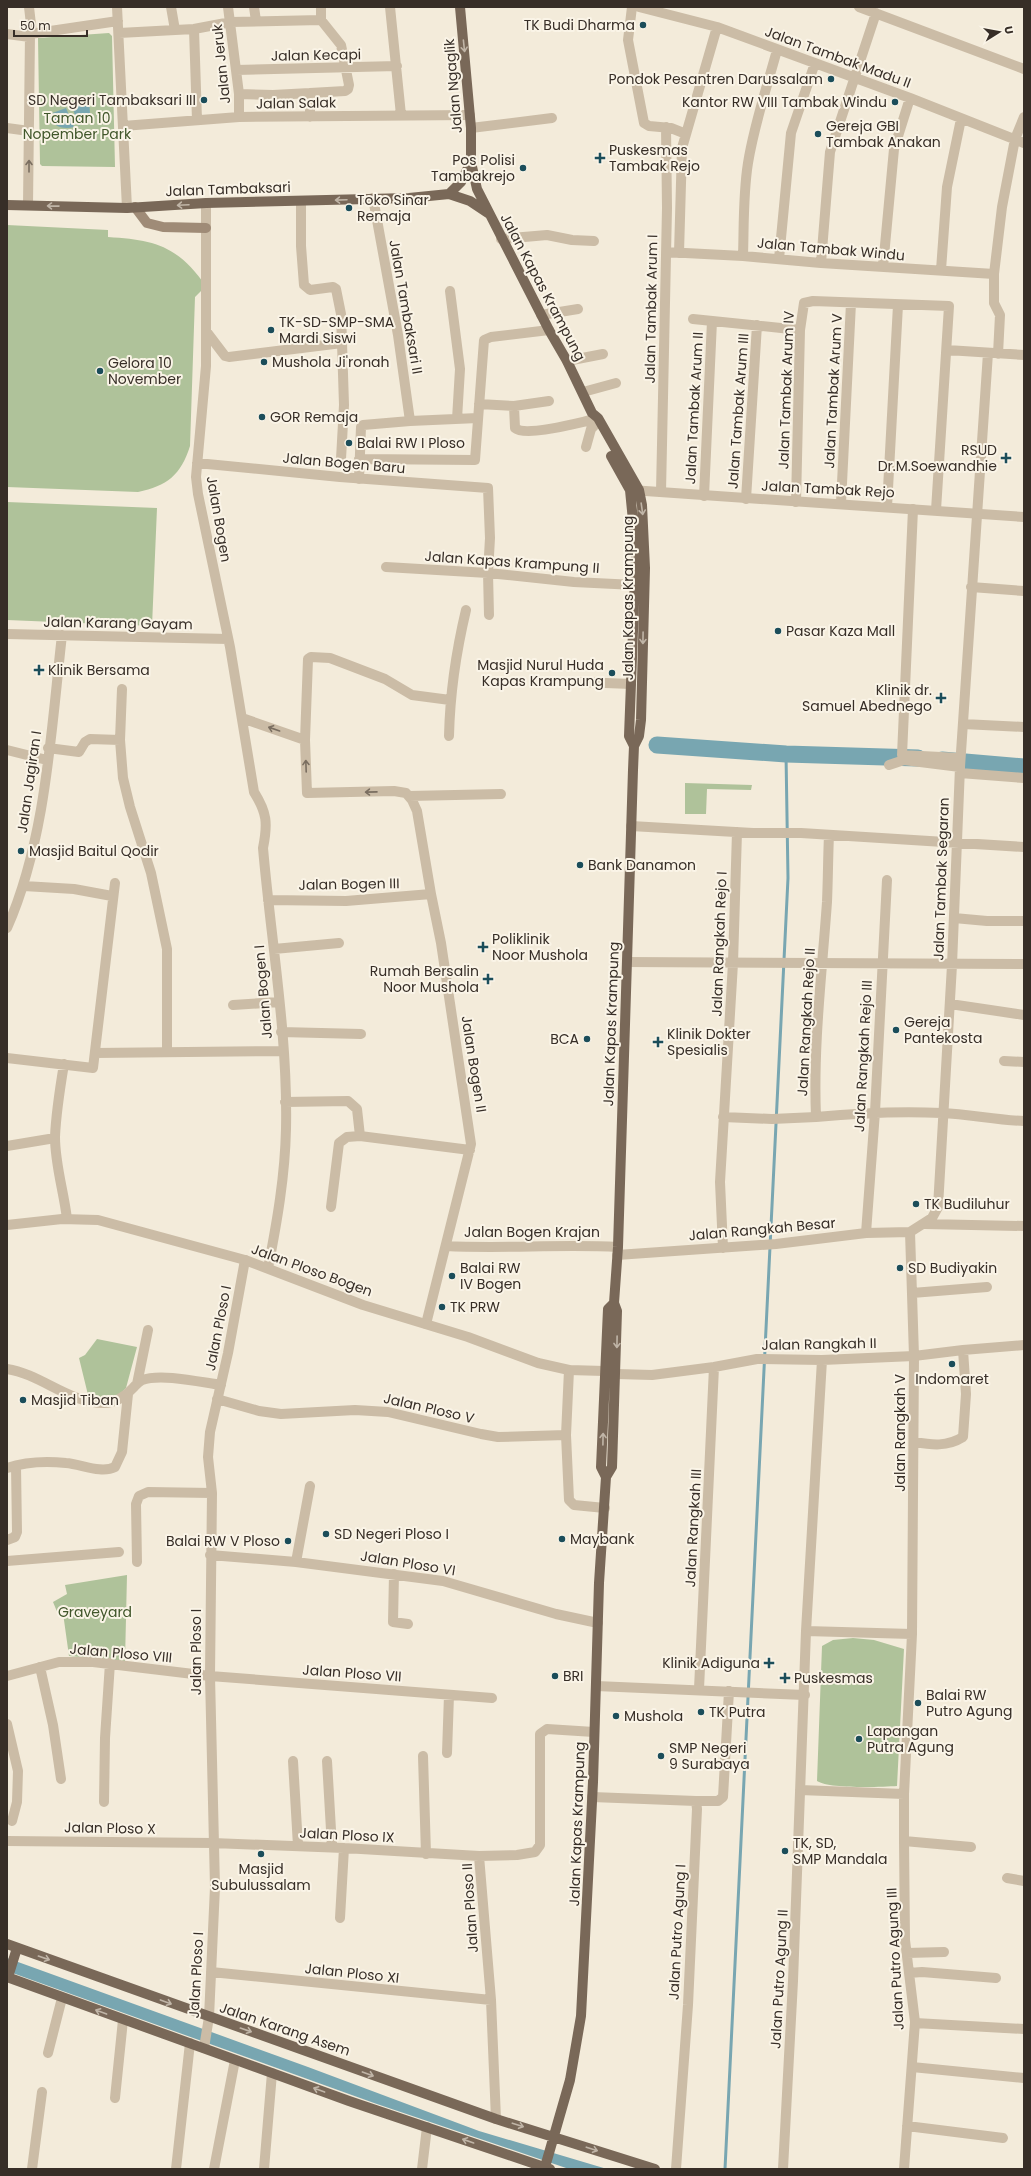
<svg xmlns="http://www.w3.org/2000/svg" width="1031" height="2176" viewBox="0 0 1031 2176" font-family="Poppins,sans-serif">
<rect width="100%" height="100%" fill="#f3ebda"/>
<!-- green -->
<path fill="#afc29a" d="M109 33 112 36 115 167 42 166 40 164 38 38Z
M7 225 108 230V237C154 240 177 245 206 286L195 297 190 446C181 475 167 486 138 492L7 487Z
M7 502 157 508 152 626 7 620Z
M685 783 752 785 751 790 707 789 706 814H685Z
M97 1339 137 1347 126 1388 118 1396 89 1399 79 1358 85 1355Z
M127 1575 125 1661 69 1656 63 1613 58 1614 53 1602 67 1594 65 1585Z
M853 1638 874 1640 904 1649 897 1786C880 1787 829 1789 817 1781L822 1646 833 1640Z"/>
<!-- water -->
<path fill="#78a6b1" d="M89 98 90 114 79 126 71 104Z
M66 108 74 127C62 130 53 126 47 115Z
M7 1958 308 2067 479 2131 607 2169H569L374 2103 7 1971Z"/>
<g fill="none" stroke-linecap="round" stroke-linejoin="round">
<!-- stream -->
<path stroke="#78a6b1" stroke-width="3" d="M725 2169 788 878 786 754"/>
<!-- river -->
<path stroke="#78a6b1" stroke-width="17" d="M657 745 786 754 918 758
M942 760 1024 767"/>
<!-- minor -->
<path stroke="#cbbca6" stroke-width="10" d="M29 7 32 33
M117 7 127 208
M171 7 175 30
M228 7 239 94V117
M254 7 256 21
M390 7 401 115
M632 7 628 40 644 123 649 126 671 128 686 134
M639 7 717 27 910 98 1024 143
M859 7 1024 69
M194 29 197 120
M119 33 194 29 231 22 321 20
M7 34 30 37
M236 70 397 66
M239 94 273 95 310 93
M310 117V93L345 91 348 89 349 85 341 45 321 20V7
M123 126 239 117 470 115
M7 128 29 131
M471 128 552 118
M373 198 398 335 410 421
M301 201V246L304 285 310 290 333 287 336 289 341 314 342 343
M206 203V366L196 477 198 494 230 647 254 792C267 813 268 823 263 848 271 941 288 1035 286 1129 285 1176 277 1222 268 1268
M28 205 30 34 118 21
M501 239 547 235 572 240 594 241
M666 252 743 256 821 263 994 274
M679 253 682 148 717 27
M743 256C744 225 743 194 748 163 754 125 767 87 777 50
M779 259 791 133 815 63
M821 263 830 152 876 13
M883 267 894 149 910 98
M941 270 947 187 961 119
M450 291 460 369 457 419
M541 315 578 309
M693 319 800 330
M206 331 225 356 229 357 342 343 344 405 341 459
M947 350 1024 355
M998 354 1000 315 994 303V274L1002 207 1015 139 1024 117
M567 361 603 354
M583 392 616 383
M479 404 514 406 549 401
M514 406 515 428C525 437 577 423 591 420
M586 447 591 429 594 426
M359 459 475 460 484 340 491 337 549 330
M197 463 340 477 488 488 490 538 488 573 489 615
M359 479 361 427 363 425 410 421 478 418
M661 492 667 208 666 127
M704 496 712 321
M746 499 757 325
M796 502 800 330 804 303 813 301 949 306 936 510
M841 503 851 303
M887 507 898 305
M913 509 902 755 960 758
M386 567 488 573 574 582 635 585
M971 587 1024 591
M7 634 228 639
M580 682 631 684
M122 689 120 740 123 778 130 807 151 873 167 949V1052
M242 718 305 740
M963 724 1024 727
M449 736C450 692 456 652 466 610
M48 748 79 752 85 742 90 739 120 740
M7 750 47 760
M889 765 904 760 960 767
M960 773 1024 778
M409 796 501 794
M631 826 753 833H801L1024 847
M24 886 74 889 112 896
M268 900 346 901 431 894
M954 918 987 921H1024
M7 928C46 840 51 731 62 635
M274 949 339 943
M627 962 1024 964
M950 1004 1024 1015
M233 1005 279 1002
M281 1032 361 1034
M95 1053 283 1051
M7 1058 93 1068 115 883
M1004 1061 1024 1062
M64 1064C60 1088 56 1113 55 1137 55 1165 64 1192 67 1219
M285 1102 348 1101 357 1109 360 1136 470 1150
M723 1117 772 1119 816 1117C813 1045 822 973 827 902 828 879 828 857 829 835
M816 1117C858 1113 900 1111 942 1113 969 1114 996 1120 1024 1121
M7 1146 55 1138
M331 1207 339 1143 347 1137 360 1136
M925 1224 1024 1226
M866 1233 875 1112 887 880
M446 1246C503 1249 560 1244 618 1247
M723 1248 720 1182 733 963 737 832
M617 1255 776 1244 866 1233 910 1232 932 1218 938 1207 952 965 960 767 988 353
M912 1293 987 1287
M426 1324 471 1144 441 943 431 894 417 811 412 800 406 793 394 791 307 793 305 740 308 659 311 657 330 658 385 679 412 695 450 700
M7 1369C41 1374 68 1403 104 1403 115 1403 126 1396 133 1388 136 1385 138 1382 142 1380 161 1373 200 1382 221 1385
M569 1370 566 1435 569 1500 574 1505 605 1508
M616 1374 652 1375 714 1367 757 1359 822 1360 914 1356 963 1350 1024 1345
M137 1384 148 1330
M217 1399 259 1411 281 1414 355 1410 388 1412 481 1434 498 1437 566 1435
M914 1442C932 1445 947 1447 963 1437L966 1394 963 1350
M7 1468C25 1462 47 1461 66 1463 81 1464 101 1474 115 1467L122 1452 128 1394
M7 1540 15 1537 17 1532 16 1466
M210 1555 296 1562 443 1581 556 1614 598 1623
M7 1561 119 1552
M137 1562 136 1504 139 1496 148 1492 212 1493
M296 1562 310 1486
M394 1574 393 1622 408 1624
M806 1631 912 1634
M40 1667 53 1725 61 1779
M7 1676 59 1662H93L210 1676 492 1698
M596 1686 805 1695
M699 1689 714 1367
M7 1724 18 1771 17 1802 12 1821
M447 1753 449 1695
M423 1756 426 1854
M293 1761 298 1846
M327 1761 332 1847
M800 1790 904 1794
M592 1797 696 1801 697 1809 688 2005 676 2169
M696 1801H718L723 1797 729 1691
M104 1802 105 1738 110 1663
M7 1841 213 1843 344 1848 479 1856 517 1855 535 1852 540 1845V1734L547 1729 594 1732
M904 1841 971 1847
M479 1856 491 2000 496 2119
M1007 1878 1024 1881
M340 1918 344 1848
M907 1953 944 1952
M211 1972 491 2000
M909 1973 922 1972 996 1978
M915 2023 1024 2029
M204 2048 209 2017 215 1887 210 1676 212 1493 208 1457 210 1432 228 1353 245 1260
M48 2053 62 1998
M912 2067 1024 2078
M115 2098 123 2020
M907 2126 1003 2138
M32 2169 42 2092
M176 2169 190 2043
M214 2169 235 2060
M264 2169 272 2073
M422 2169 427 2127
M783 2169 793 1981 806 1631 822 1360
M904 2169 915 2022 905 1940 904 1841V1794L912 1634 914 1356 910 1232"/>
<!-- tertiary -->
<path stroke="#cbbca6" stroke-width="10" d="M631 490 1024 517
M7 1225 62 1219 98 1220 245 1260 363 1305 468 1337 538 1363 569 1370 604 1371"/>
<!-- secondary -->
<path stroke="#9f8b77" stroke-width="10" d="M135 207 147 223 163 227 206 228"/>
<!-- primary -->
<path stroke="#796858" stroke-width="10" d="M460 7 471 128V162L477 189 549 330 567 361 592 413 598 418 639 490 642 505 645 568 641 720 639 736 634 746 633 770 618 1247 614 1303 617 1311 612 1467 606 1477 599 1583 593 1782 581 2016 570 2080 545 2167
M449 194 461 182 471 162
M7 205 127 208 206 203 409 198 449 194 470 201 488 213
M611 456 630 490 636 552 629 736 634 746
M606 1477 601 1467 608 1309 614 1303
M7 1944 496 2119 655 2169
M7 1977 349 2101 550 2169
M8 1977 17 1948"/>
</g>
<!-- one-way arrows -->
<defs><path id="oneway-shaft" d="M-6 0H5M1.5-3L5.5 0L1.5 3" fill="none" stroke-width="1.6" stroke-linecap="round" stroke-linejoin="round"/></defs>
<g stroke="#c0b5a7">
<use href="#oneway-shaft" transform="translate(464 46) rotate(84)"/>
<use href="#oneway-shaft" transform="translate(341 200) rotate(178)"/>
<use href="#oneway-shaft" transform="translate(183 205) rotate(177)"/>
<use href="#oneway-shaft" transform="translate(53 206) rotate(-179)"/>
<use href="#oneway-shaft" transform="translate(642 509) rotate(82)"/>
<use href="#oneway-shaft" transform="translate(643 638) rotate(91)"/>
<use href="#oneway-shaft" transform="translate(617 1342) rotate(91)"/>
<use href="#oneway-shaft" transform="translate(603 1439) rotate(-89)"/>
<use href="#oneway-shaft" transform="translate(44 1958) rotate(19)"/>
<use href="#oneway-shaft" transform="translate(166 2002) rotate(20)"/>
<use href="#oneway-shaft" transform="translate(101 2012) rotate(-160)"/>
<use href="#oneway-shaft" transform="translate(246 2030) rotate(19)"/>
<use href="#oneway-shaft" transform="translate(368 2074) rotate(20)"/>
<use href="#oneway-shaft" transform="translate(319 2090) rotate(-160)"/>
<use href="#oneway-shaft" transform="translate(518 2125) rotate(18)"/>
<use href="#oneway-shaft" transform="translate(468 2141) rotate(-161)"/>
<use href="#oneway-shaft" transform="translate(592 2149) rotate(18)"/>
</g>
<g stroke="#7a6e60">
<use href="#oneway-shaft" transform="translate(29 166) rotate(-90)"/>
<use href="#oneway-shaft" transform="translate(274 729) rotate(-161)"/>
<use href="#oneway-shaft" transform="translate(306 766) rotate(-92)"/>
<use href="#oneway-shaft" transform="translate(371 792) rotate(179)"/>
</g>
<!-- markers -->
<g fill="#1b4d5a" stroke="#faf4e7" stroke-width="1.5">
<circle cx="643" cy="25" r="4"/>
<circle cx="831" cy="79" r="4"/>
<circle cx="204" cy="100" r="4"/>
<circle cx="895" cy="102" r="4"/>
<circle cx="818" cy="134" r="4"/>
<path d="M598 152h4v4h4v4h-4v4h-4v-4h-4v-4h4z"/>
<circle cx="523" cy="168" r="4"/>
<circle cx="349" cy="208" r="4"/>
<circle cx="271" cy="330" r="4"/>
<circle cx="264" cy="362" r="4"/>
<circle cx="100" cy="371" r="4"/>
<circle cx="262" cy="417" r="4"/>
<circle cx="349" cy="443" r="4"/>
<path d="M1004 452h4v4h4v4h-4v4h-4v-4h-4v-4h4z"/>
<circle cx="778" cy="631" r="4"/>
<path d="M37 664h4v4h4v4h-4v4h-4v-4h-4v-4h4z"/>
<circle cx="612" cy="673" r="4"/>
<path d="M939 692h4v4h4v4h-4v4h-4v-4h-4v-4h4z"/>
<circle cx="21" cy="851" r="4"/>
<circle cx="580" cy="865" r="4"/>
<path d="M481 941h4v4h4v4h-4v4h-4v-4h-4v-4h4z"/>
<path d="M486 973h4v4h4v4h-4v4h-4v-4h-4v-4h4z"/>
<circle cx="896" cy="1030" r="4"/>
<circle cx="587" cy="1039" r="4"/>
<path d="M656 1036h4v4h4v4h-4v4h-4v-4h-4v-4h4z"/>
<circle cx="916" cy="1204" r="4"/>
<circle cx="900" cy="1268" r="4"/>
<circle cx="452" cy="1276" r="4"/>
<circle cx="442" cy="1307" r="4"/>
<circle cx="952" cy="1364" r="4"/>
<circle cx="23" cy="1400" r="4"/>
<circle cx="326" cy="1534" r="4"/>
<circle cx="562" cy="1539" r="4"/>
<circle cx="288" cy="1541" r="4"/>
<path d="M767 1657h4v4h4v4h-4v4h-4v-4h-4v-4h4z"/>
<circle cx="555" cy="1676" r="4"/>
<path d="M783 1672h4v4h4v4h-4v4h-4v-4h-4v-4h4z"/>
<circle cx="918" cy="1703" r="4"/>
<circle cx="701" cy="1712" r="4"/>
<circle cx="616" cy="1716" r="4"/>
<circle cx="859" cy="1739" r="4"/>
<circle cx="661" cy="1756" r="4"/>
<circle cx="785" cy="1851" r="4"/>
<circle cx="261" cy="1854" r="4"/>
</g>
<g text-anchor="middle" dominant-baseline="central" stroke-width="4" stroke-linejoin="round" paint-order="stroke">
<!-- poi labels -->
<g font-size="14" fill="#372e27" stroke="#faf4e7" text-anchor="start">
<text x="635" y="25" text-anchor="end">TK Budi Dharma</text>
<text x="823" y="79" text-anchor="end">Pondok Pesantren Darussalam</text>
<text x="196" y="100" text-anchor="end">SD Negeri Tambaksari III</text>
<text x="887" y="102" text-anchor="end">Kantor RW VIII Tambak Windu</text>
<text x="826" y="126">Gereja GBI<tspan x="826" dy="16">Tambak Anakan</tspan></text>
<text x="609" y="150">Puskesmas<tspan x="609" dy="16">Tambak Rejo</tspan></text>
<text x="515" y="160" text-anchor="end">Pos Polisi<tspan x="515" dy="16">Tambakrejo</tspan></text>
<text x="357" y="200">Toko Sinar<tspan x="357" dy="16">Remaja</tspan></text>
<text x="279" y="322">TK-SD-SMP-SMA<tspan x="279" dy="16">Mardi Siswi</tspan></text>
<text x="272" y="362">Mushola Ji'ronah</text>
<text x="108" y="363">Gelora 10<tspan x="108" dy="16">November</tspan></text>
<text x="270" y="417">GOR Remaja</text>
<text x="357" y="443">Balai RW I Ploso</text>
<text x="997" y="450" text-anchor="end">RSUD<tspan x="997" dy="16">Dr.M.Soewandhie</tspan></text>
<text x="786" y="631">Pasar Kaza Mall</text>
<text x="604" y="665" text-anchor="end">Masjid Nurul Huda<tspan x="604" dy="16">Kapas Krampung</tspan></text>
<text x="48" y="670">Klinik Bersama</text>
<text x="932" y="690" text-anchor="end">Klinik dr.<tspan x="932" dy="16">Samuel Abednego</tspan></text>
<text x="29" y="851">Masjid Baitul Qodir</text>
<text x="588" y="865">Bank Danamon</text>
<text x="492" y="939">Poliklinik<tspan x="492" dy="16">Noor Mushola</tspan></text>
<text x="479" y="971" text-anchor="end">Rumah Bersalin<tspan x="479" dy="16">Noor Mushola</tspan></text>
<text x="904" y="1022">Gereja<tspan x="904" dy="16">Pantekosta</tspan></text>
<text x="667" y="1034">Klinik Dokter<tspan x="667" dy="16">Spesialis</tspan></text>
<text x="579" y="1039" text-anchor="end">BCA</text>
<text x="924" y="1204">TK Budiluhur</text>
<text x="460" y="1268">Balai RW<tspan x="460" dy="16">IV Bogen</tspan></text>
<text x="908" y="1268">SD Budiyakin</text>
<text x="450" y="1307">TK PRW</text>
<text x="952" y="1379" text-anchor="middle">Indomaret</text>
<text x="31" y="1400">Masjid Tiban</text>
<text x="334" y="1534">SD Negeri Ploso I</text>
<text x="570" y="1539">Maybank</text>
<text x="280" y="1541" text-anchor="end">Balai RW V Ploso</text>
<text x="760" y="1663" text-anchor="end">Klinik Adiguna</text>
<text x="563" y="1676">BRI</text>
<text x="794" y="1678">Puskesmas</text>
<text x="926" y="1695">Balai RW<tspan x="926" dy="16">Putro Agung</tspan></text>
<text x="709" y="1712">TK Putra</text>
<text x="624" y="1716">Mushola</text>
<text x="867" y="1731">Lapangan<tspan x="867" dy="16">Putra Agung</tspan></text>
<text x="669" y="1748">SMP Negeri<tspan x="669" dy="16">9 Surabaya</tspan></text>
<text x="793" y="1843">TK, SD,<tspan x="793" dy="16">SMP Mandala</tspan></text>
<text x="261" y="1869" text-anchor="middle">Masjid<tspan x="261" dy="16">Subulussalam</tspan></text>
</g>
<!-- street labels -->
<g font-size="14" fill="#372e27" stroke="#faf4e7">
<text transform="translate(316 55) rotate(-1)">Jalan Kecapi</text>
<text transform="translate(838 57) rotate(20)">Jalan Tambak Madu II</text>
<text transform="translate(221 64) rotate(-96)">Jalan Jeruk</text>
<text transform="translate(453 86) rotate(-95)">Jalan Ngaglik</text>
<text transform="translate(296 103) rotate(-1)">Jalan Salak</text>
<text transform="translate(228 189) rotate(-2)">Jalan Tambaksari</text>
<text transform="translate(831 249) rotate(5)">Jalan Tambak Windu</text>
<text transform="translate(543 287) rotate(62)">Jalan Kapas Krampung</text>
<text transform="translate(406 307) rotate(80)">Jalan Tambaksari II</text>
<text transform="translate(651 309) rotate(-89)">Jalan Tambak Arum I</text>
<text transform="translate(786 390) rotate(-88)">Jalan Tambak Arum IV</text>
<text transform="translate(833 391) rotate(-87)">Jalan Tambak Arum V</text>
<text transform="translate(694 408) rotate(-87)">Jalan Tambak Arum II</text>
<text transform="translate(738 411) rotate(-86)">Jalan Tambak Arum III</text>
<text transform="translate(344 463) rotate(5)">Jalan Bogen Baru</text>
<text transform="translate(828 489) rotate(3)">Jalan Tambak Rejo</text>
<text transform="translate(219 519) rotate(80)">Jalan Bogen</text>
<text transform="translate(512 562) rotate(4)">Jalan Kapas Krampung II</text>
<text transform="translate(628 598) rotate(-90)">Jalan Kapas Krampung</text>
<text transform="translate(118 623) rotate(1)">Jalan Karang Gayam</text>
<text transform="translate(29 782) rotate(-82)">Jalan Jagiran I</text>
<text transform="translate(941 879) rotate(-88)">Jalan Tambak Segaran</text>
<text transform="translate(349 884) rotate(-1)">Jalan Bogen III</text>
<text transform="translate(719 944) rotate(-88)">Jalan Rangkah Rejo I</text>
<text transform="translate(263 992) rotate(-95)">Jalan Bogen I</text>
<text transform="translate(806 1022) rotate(-87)">Jalan Rangkah Rejo II</text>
<text transform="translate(611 1024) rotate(-88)">Jalan Kapas Krampung</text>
<text transform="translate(863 1056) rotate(-87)">Jalan Rangkah Rejo III</text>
<text transform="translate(474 1064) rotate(81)">Jalan Bogen II</text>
<text transform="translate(762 1229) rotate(-5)">Jalan Rangkah Besar</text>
<text x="532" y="1232">Jalan Bogen Krajan</text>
<text transform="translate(312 1270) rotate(20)">Jalan Ploso Bogen</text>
<text transform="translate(218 1328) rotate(-79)">Jalan Ploso I</text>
<text transform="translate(819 1344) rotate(-1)">Jalan Rangkah II</text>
<text transform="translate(429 1408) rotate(13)">Jalan Ploso V</text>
<text transform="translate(900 1433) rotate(-90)">Jalan Rangkah V</text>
<text transform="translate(693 1528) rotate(-87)">Jalan Rangkah III</text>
<text transform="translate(408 1563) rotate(9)">Jalan Ploso VI</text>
<text transform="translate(196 1652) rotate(-90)">Jalan Ploso I</text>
<text transform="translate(121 1653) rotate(5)">Jalan Ploso VIII</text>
<text transform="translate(352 1673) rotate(4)">Jalan Ploso VII</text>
<text transform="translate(577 1824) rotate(-88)">Jalan Kapas Krampung</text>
<text transform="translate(110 1828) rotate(1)">Jalan Ploso X</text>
<text transform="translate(347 1835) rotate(3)">Jalan Ploso IX</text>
<text transform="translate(470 1908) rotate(-94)">Jalan Ploso II</text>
<text transform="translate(677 1932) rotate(-87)">Jalan Putro Agung I</text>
<text transform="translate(895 1959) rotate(-93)">Jalan Putro Agung III</text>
<text transform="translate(352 1973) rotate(6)">Jalan Ploso XI</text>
<text transform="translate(196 1975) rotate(-87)">Jalan Ploso I</text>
<text transform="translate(779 1979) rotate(-87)">Jalan Putro Agung II</text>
<text transform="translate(285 2029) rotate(19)">Jalan Karang Asem</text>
</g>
<!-- park labels -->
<g font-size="14" fill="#40562a" stroke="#faf4e7">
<text x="77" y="118">Taman 10<tspan x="77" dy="16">Nopember Park</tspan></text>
<text x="95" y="1612">Graveyard</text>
</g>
</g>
<!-- border -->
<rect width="1031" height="2176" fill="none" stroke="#372e27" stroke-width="16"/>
<!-- north arrow -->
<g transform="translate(999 32) rotate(79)" stroke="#faf4e7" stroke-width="3" paint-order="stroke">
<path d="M0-3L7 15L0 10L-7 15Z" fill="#372e27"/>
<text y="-6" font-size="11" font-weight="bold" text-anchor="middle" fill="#372e27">U</text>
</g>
<!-- scale -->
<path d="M14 30v6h73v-6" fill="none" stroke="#372e27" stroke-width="2"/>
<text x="20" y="30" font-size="12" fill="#372e27" stroke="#faf4e7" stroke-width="3" paint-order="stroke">50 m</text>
</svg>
